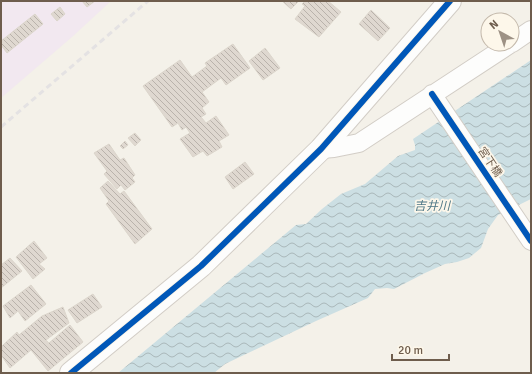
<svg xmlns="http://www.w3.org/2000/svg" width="532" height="374" viewBox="0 0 532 374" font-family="Signika,'Noto Sans JP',sans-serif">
<defs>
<pattern id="water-waves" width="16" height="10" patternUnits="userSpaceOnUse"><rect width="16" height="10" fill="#ccdfe3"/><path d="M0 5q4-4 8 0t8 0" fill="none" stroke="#aab8ba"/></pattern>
<pattern id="building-back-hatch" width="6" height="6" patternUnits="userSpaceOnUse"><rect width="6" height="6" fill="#dfd8d0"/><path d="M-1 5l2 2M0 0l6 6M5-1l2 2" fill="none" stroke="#b9b2ab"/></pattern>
</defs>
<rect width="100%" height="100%" fill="#f4f1e9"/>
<!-- education -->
<path fill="#f2e8f0" d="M1 1H111L72 37 1 98Z"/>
<!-- water -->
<path fill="url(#water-waves)" d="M531 60V199L498 215 488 229 481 248 469 258 457 262 445 264 425 273 394 289 387 288 375 289 368 298 316 321 225 364 214 373H118L296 225 306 224 322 209 341 194 365 184 398 156 415 150V145L413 139Z"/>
<!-- building -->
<path fill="url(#building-back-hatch)" stroke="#dcd6cc" d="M82 1H95L87 7Z
M282 1H299L291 9Z
M305 1H328L341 12 319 37 295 19 305 6 302 4Z
M60 7 65 14 57 21 51 14Z
M371 10 390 28 378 41 359 24Z
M35 14 43 24 7 53 1 45V41Z
M233 44 250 68 226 85 221 78 202 92 209 102 202 108 206 114 201 117 206 123 216 116 229 135 219 141 222 147 207 156 203 151 193 157 180 139 190 133 186 127 182 130 178 123 172 127 143 86 180 60 192 77 207 66 205 63Z
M265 48 280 68 263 80 249 61Z
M135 133 141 140 135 146 128 138Z
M125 141 128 145 123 149 120 146Z
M109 144 120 160 124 158 135 175 132 178 135 182 125 190 121 185 117 189 104 174 107 171 94 153Z
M245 162 254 174 233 189 225 177Z
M108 181 120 194 124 191 152 229 135 244 106 204 109 201 100 188Z
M34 241 47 258 39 264 45 269 33 279 16 257Z
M10 258 22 271 1 288V265Z
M31 285 46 304 25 321 18 311 10 318 3 306Z
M93 294 102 307 77 323 68 310Z
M63 307 69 323 46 340 49 343 70 325 83 342 48 371 31 350 10 368 1 355V347L17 332 19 335 42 316Z"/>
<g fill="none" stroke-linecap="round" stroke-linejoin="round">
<!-- street casing -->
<g stroke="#d2cdc6" stroke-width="20">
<path id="street" d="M512 43 531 30
M432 94 531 241
M321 149 334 148 359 143 510 44"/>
</g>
<!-- secondary casing -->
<g stroke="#d2cdc6" stroke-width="24">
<path id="secondary" d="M71 373 201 266 321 149 450 1"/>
</g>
<!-- street -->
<use href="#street" stroke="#fdfdfc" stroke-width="18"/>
<!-- secondary -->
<use href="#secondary" stroke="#fdfdfc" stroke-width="22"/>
<!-- rail -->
<path stroke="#e4e2e3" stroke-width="3" stroke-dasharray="6 4" stroke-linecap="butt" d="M1 127 148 1"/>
<!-- cycleway casing -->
<g stroke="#fdf7ea" stroke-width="8">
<path id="cycleway" d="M432 94 531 241
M71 373 201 266 321 149 450 1"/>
</g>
<!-- cycleway -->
<use href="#cycleway" stroke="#0057b8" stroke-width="6"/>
</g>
<g text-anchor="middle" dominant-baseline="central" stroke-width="3.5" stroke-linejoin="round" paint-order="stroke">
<!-- street labels -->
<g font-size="11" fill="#6e5d4d" stroke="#fdf7ea">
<text transform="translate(490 162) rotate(56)">宮下橋</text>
</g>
<!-- water labels -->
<g font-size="12" font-style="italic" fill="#4d7786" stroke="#fdf7ea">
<text x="432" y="206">吉井川</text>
</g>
</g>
<!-- border -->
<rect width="532" height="374" fill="none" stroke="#6e5d4d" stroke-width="4"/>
<!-- north arrow -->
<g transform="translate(500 32) rotate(320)"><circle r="19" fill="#fdf7ea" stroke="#c4b9ab"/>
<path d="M0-3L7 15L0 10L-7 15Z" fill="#9d9184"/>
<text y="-6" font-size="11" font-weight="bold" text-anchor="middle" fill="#6e5d4d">N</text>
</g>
<!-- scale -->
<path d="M392 354v6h57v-6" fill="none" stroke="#6e5d4d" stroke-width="2"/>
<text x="398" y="354" font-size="12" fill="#6e5d4d" stroke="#fdf7ea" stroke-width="3" paint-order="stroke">20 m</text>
</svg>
